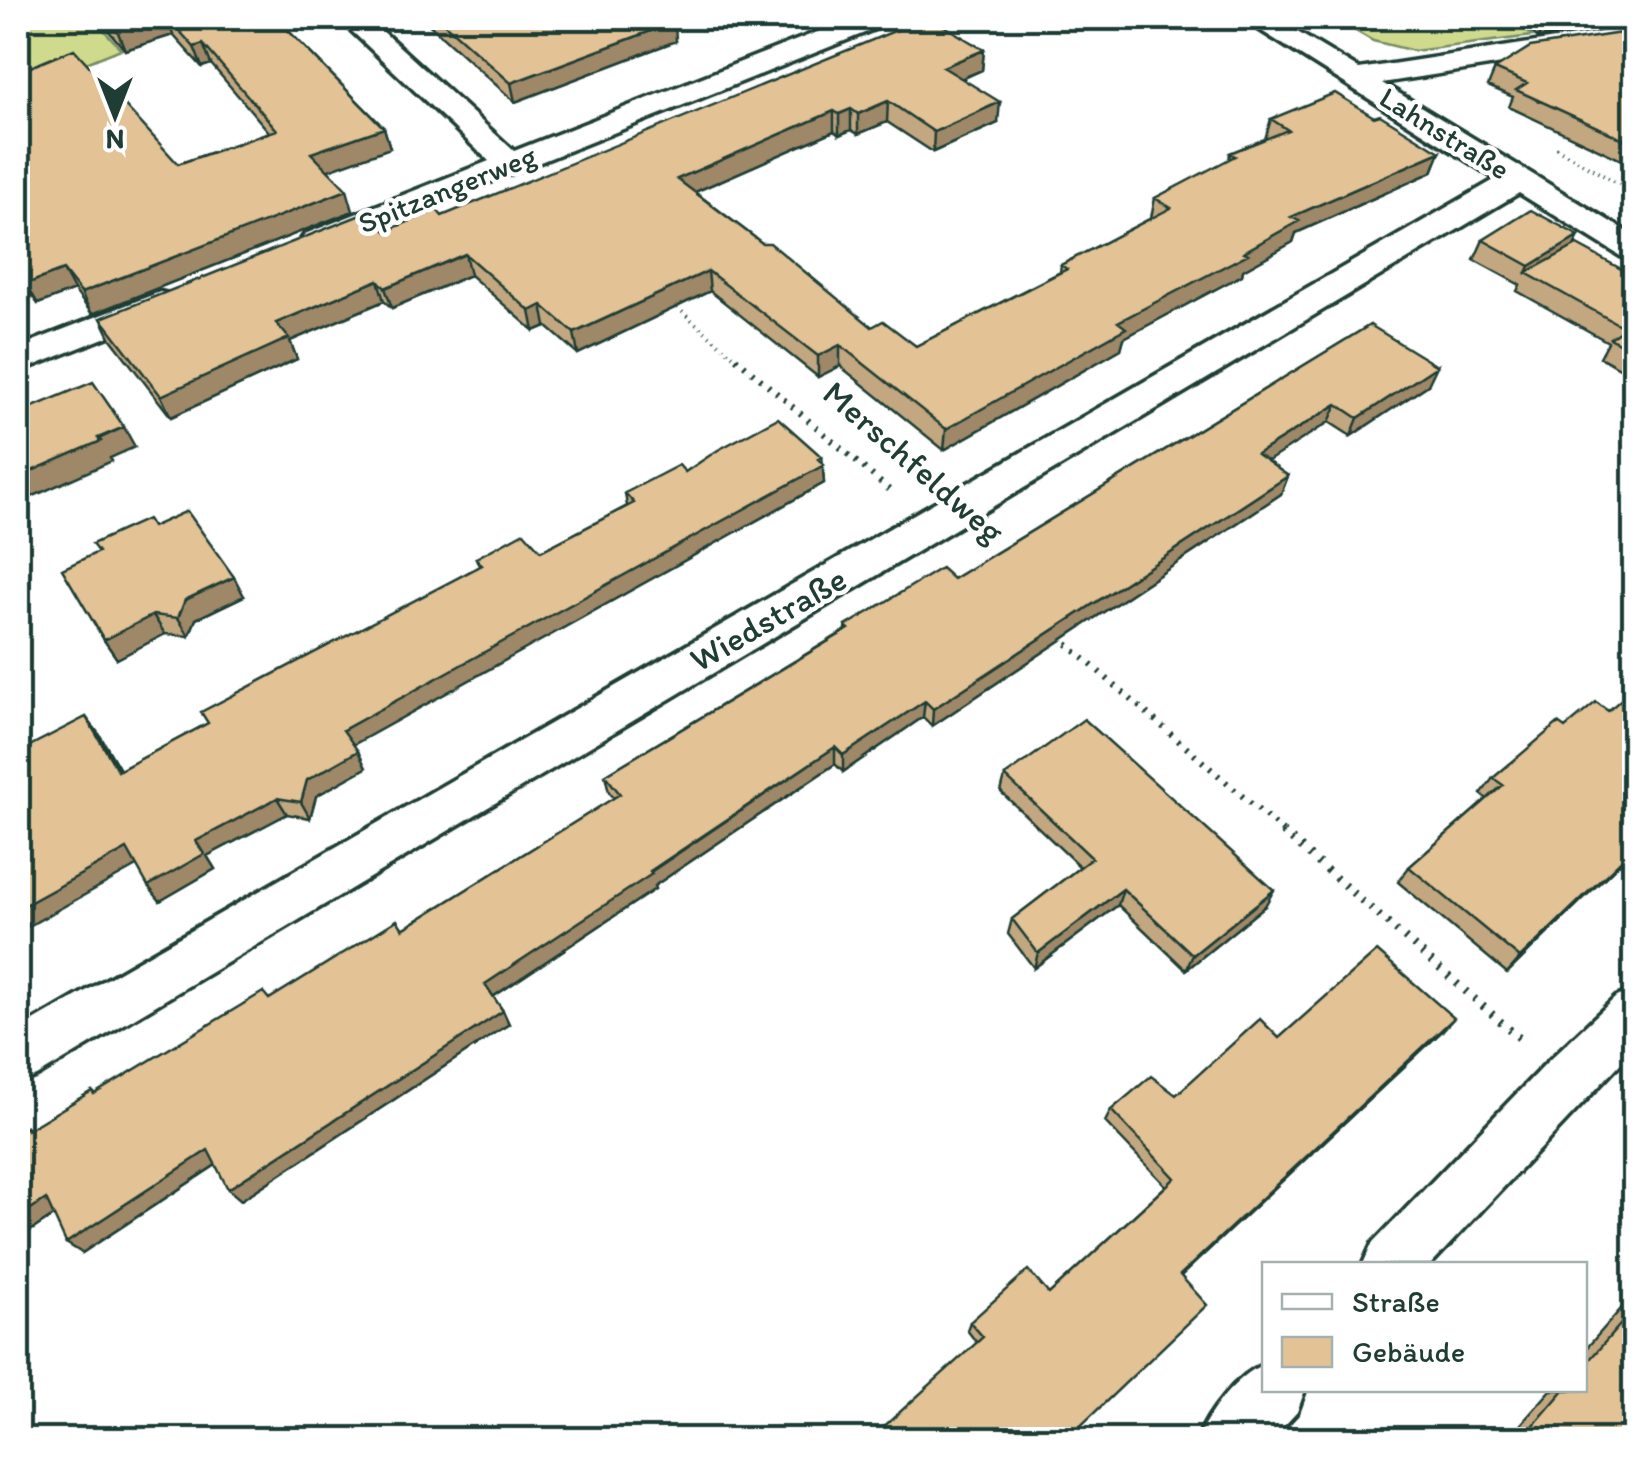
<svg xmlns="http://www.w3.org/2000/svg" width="1652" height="1457" viewBox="0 0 1652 1457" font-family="Itim,sans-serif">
<rect width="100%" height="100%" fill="#fff"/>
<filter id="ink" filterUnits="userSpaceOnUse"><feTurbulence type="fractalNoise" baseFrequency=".01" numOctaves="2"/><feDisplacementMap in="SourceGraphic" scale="20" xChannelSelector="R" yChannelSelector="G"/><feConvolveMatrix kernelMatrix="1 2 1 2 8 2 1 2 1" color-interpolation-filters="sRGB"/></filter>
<g filter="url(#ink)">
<!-- green -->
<path fill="#cfda8d" stroke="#778c60" stroke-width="2.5" d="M18 18H93L121 49 29 86 18 76Z
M1333 18H1512L1532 36 1414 51 1373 41Z"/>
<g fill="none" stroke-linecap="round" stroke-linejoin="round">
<!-- minor casing -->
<g stroke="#1f3d34" stroke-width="7">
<path id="minor" d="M338 18H368L514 151 853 18H891L887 24 317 251 305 248 300 241 305 234 489 161Z
M1241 18H1274L1359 69 1634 27V43L1382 83 1634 236V260L1622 257 1519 193 37 1076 18 1083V1030L1496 179Z
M160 292 172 295 177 303 172 311 18 372V347Z
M1634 990V1049L1431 1264H1363L1372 1244 1548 1061 1616 997Z
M1264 1364V1390H1305L1297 1412 1271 1440H1197C1208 1412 1236 1376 1264 1364Z"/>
</g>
<!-- path-far2 -->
<path stroke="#1f3d34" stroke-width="4" stroke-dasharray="1 5" stroke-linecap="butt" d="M1556 148 1634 193
M673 304 739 361"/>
<!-- path-far1 -->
<path stroke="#1f3d34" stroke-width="6" stroke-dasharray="2.5 8" stroke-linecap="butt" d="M736 358 894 494
M1059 637 1286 834"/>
<!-- path -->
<path stroke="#1f3d34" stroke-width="8" stroke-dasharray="2.5 9" stroke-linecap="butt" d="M1283 832 1524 1042"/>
<!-- minor -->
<use href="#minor" fill="#fff" fill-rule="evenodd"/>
</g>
<!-- wall -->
<path fill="#c3a780" stroke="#1f3d34" stroke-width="2.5" d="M98 18H276L384 128 390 148 327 170 353 211 92 314 74 290 38 304 18 277V72L178 164 269 132 211 64 202 67 173 35 125 50Z
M422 18H668L676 41 515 102Z
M1515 18H1634V24L1538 38Z
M1634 31V166L1509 107 1513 97 1488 86 1495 69Z
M984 50 982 70 962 79 998 123 933 152 887 122 858 134 851 130 839 135 834 131 695 192 872 327 916 346 1060 272 1061 265 1151 218 1155 198 1229 160 1230 153 1265 139 1271 119 1374 117 1440 152 1432 172 1296 233 1293 242 1243 270 1242 275 1124 338 1121 349 944 450 840 366 818 377 710 291 578 354 546 326 534 331 470 275 392 308 384 301 290 341 297 359 171 417 111 339 101 318 386 231 442 216Z
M1579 236 1573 247 1634 276V376L1600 357 1608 342 1517 291 1520 285 1474 260 1483 240Z
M1370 325 1428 385 1351 436 1329 422 1267 461 1288 476 1281 494 932 726 923 717 843 772 835 764 654 886 655 889 493 997 503 1011 509 1024 241 1200 216 1165 82 1253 53 1216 18 1239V1132L26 1127 29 1129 92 1091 95 1094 269 999 403 929 614 798 609 792 605 775 846 630V626L953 579Z
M822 457 824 483 353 744 366 768 316 796 310 818 287 814 207 856 215 869 160 901 99 734 120 770 208 723 479 566 476 558 541 551 627 506 625 493 685 472Z
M152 527 244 596 196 619 189 636 165 634 117 659 104 640 98 552Z
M1005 776 1265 906 1186 970 1118 905 1034 968 1008 934 1012 919 1080 867 1001 792Z
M1493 778 1634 849 1507 973 1398 882 1409 867 1487 799 1481 794Z
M1441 1032 1181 1276 977 1343 967 1330 970 1322 1049 1294 1166 1186 1105 1122 1111 1110 1176 1095 1279 1038Z
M1634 1294V1440H1507L1551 1390H1584V1351Z"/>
<!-- shaded-wall -->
<path fill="#9f8868" stroke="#1f3d34" stroke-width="2.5" d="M157 18H167L173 35 125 50 117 30Z
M1568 18H1634V21L1633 23 1538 38 1545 21Z
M675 22 676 41 515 102 511 83Z
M203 44 211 64 202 67 194 47Z
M984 50 982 70 941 87 943 67Z
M888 101 887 122 858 134V114Z
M1000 102 998 123 933 152 934 132Z
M851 109V130L839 135V114Z
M834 111V131L679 199 677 179Z
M384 128 390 148 318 174 311 153Z
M1440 152 1432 172 1296 233 1293 242 1243 270 1242 275 1124 338 1121 349 944 450 946 429 1118 322 1244 252 1291 217Z
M347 190 353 211 92 314 81 293Z
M1579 236 1569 256 1527 273 1530 266Z
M465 254 470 275 392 308 385 288Z
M63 270 74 290 38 304 26 284Z
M708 271 710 291 578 354 574 333Z
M378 280 384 301 290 341 297 359 171 417 161 396 276 323Z
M542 305 546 326 534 331 530 311Z
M840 345V366L818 377V356Z
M1437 366 1428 385 1351 436 1358 418Z
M1337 404 1329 422 1251 472 1257 454Z
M124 427 135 447 110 458 112 461 18 503V477Z
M822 457 824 483 351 746 343 730Z
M1288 476 1281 494 932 726 933 709Z
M234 577 244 596 196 619 189 636 178 618 185 600Z
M153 615 165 634 117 659 104 640Z
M925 701 923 717 843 772V755Z
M86 717 99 734 130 787 118 771Z
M835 747V764L654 886 655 889 491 998 485 984Z
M358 751 366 768 316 796 310 818 301 802 307 780Z
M277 798 287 814 207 856 215 869 160 901 148 886 196 841Z
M1634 848V849L1507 973 1520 958Z
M127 849 140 864 18 932V909Z
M1123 889 1118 905 1034 968 1038 953Z
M1274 890 1265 906 1186 970 1193 955Z
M503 1011 509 1024 241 1200 228 1189Z
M1454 1018 1441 1032 1172 1284 1180 1275Z
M208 1150 220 1162 82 1253 66 1243Z
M46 1199 62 1210 18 1239V1217Z"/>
<!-- building -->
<path fill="#e3c295" stroke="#1f3d34" stroke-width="2.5" d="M106 18H157L117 30Z
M168 18H276L384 128 311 153 347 190 81 293 63 270 26 284 18 272V72L74 49 178 164 277 130 203 44 194 47Z
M438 18H668L675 22 511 83Z
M926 18H931L984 50 943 67 1000 102 934 132 888 101 858 114 851 109 839 114 834 111 677 179 762 243H770L872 327 883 321 916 346 1067 269 1061 265 1171 208 1155 198 1235 156 1230 153 1288 130 1271 119 1335 93 1374 117 1380 115 1440 152 1291 217 1299 221 1244 252 1248 254 1118 322 1126 328 946 429 840 345 818 356 708 271 574 333 542 305 530 311 465 254 385 288 378 280 276 323 289 338 161 396 101 318 368 212 386 231 437 210 442 216Z
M1542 18H1568L1545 21Z
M1634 31V144L1516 90 1527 83 1495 69 1530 47Z
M1531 210 1579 236 1530 266 1483 240Z
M1577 245 1634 276V352L1610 338 1625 328 1526 273Z
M1370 325 1437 366 1358 418 1337 404 1257 454 1288 476 933 709 925 701 843 755 835 747 650 871 652 874 485 984 503 1011 228 1189 208 1150 66 1243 46 1199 18 1217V1132L26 1127 27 1130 92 1091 94 1094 263 992 269 999 397 920 403 929 620 794 605 775 849 629 846 626 941 568 953 579Z
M93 382 124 427 98 438 101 441 18 477V413Z
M778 418 822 457 818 459 824 465 343 730 358 751 307 780 301 802 277 798 196 841 204 854 148 886 127 849 18 909V752L86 717 118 771 208 723 201 712 482 565 476 558 524 532 541 551 634 503 625 493 679 465 685 472 718 450Z
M187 511 234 577 185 600 178 618 153 615 104 640 62 569 98 552 92 544 147 519 152 527Z
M1634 688V848L1520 958 1409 867 1503 785 1493 778 1558 723 1565 728 1596 702 1608 711Z
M1084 719 1274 890 1193 955 1123 889 1038 953 1012 919 1092 858 1005 776Z
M1377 951 1454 1018 1180 1275 1207 1305 1066 1440H869L983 1337 970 1322 1028 1270 1049 1294 1175 1178 1111 1110 1151 1076 1176 1095 1260 1019 1279 1038Z
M1634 1309V1440H1521L1564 1390H1584V1366Z"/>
</g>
<g text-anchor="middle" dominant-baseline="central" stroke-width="9" stroke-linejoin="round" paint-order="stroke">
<!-- far-street labels -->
<g font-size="30" fill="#1f3d34" stroke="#fff">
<text transform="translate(1445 133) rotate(32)">Lahnstraße</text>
<text transform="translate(447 189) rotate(-22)">Spitzangerweg</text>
</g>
<!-- street labels -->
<g font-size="35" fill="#1f3d34" stroke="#fff">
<text transform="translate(914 462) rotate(41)">Merschfeldweg</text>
<text transform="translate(768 619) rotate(-30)">Wiedstraße</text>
</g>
</g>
<!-- margin -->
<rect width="1652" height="1457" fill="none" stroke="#fff" stroke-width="60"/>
<rect x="30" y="30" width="1592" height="1397" fill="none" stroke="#1f3d34" stroke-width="4" filter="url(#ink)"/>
<!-- legend -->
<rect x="1262" y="1262" width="325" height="130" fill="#ffffff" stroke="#a5b1ae" stroke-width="2.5"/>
<rect x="1282" y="1294" width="50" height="15" fill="#ffffff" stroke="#a5b1ae" stroke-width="2.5"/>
<text x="1352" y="1312" font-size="30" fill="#1f3d34">Straße</text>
<rect x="1282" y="1337" width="50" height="30" fill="#e3c295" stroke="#a5b1ae" stroke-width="2.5"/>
<text x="1352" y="1362" font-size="30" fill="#1f3d34">Gebäude</text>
<!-- north arrow -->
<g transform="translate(115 115) rotate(180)" stroke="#ffffff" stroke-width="8" paint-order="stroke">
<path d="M0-8L18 38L0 25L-18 38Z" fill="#1f3d34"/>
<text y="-15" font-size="28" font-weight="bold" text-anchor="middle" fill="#1f3d34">N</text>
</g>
</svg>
